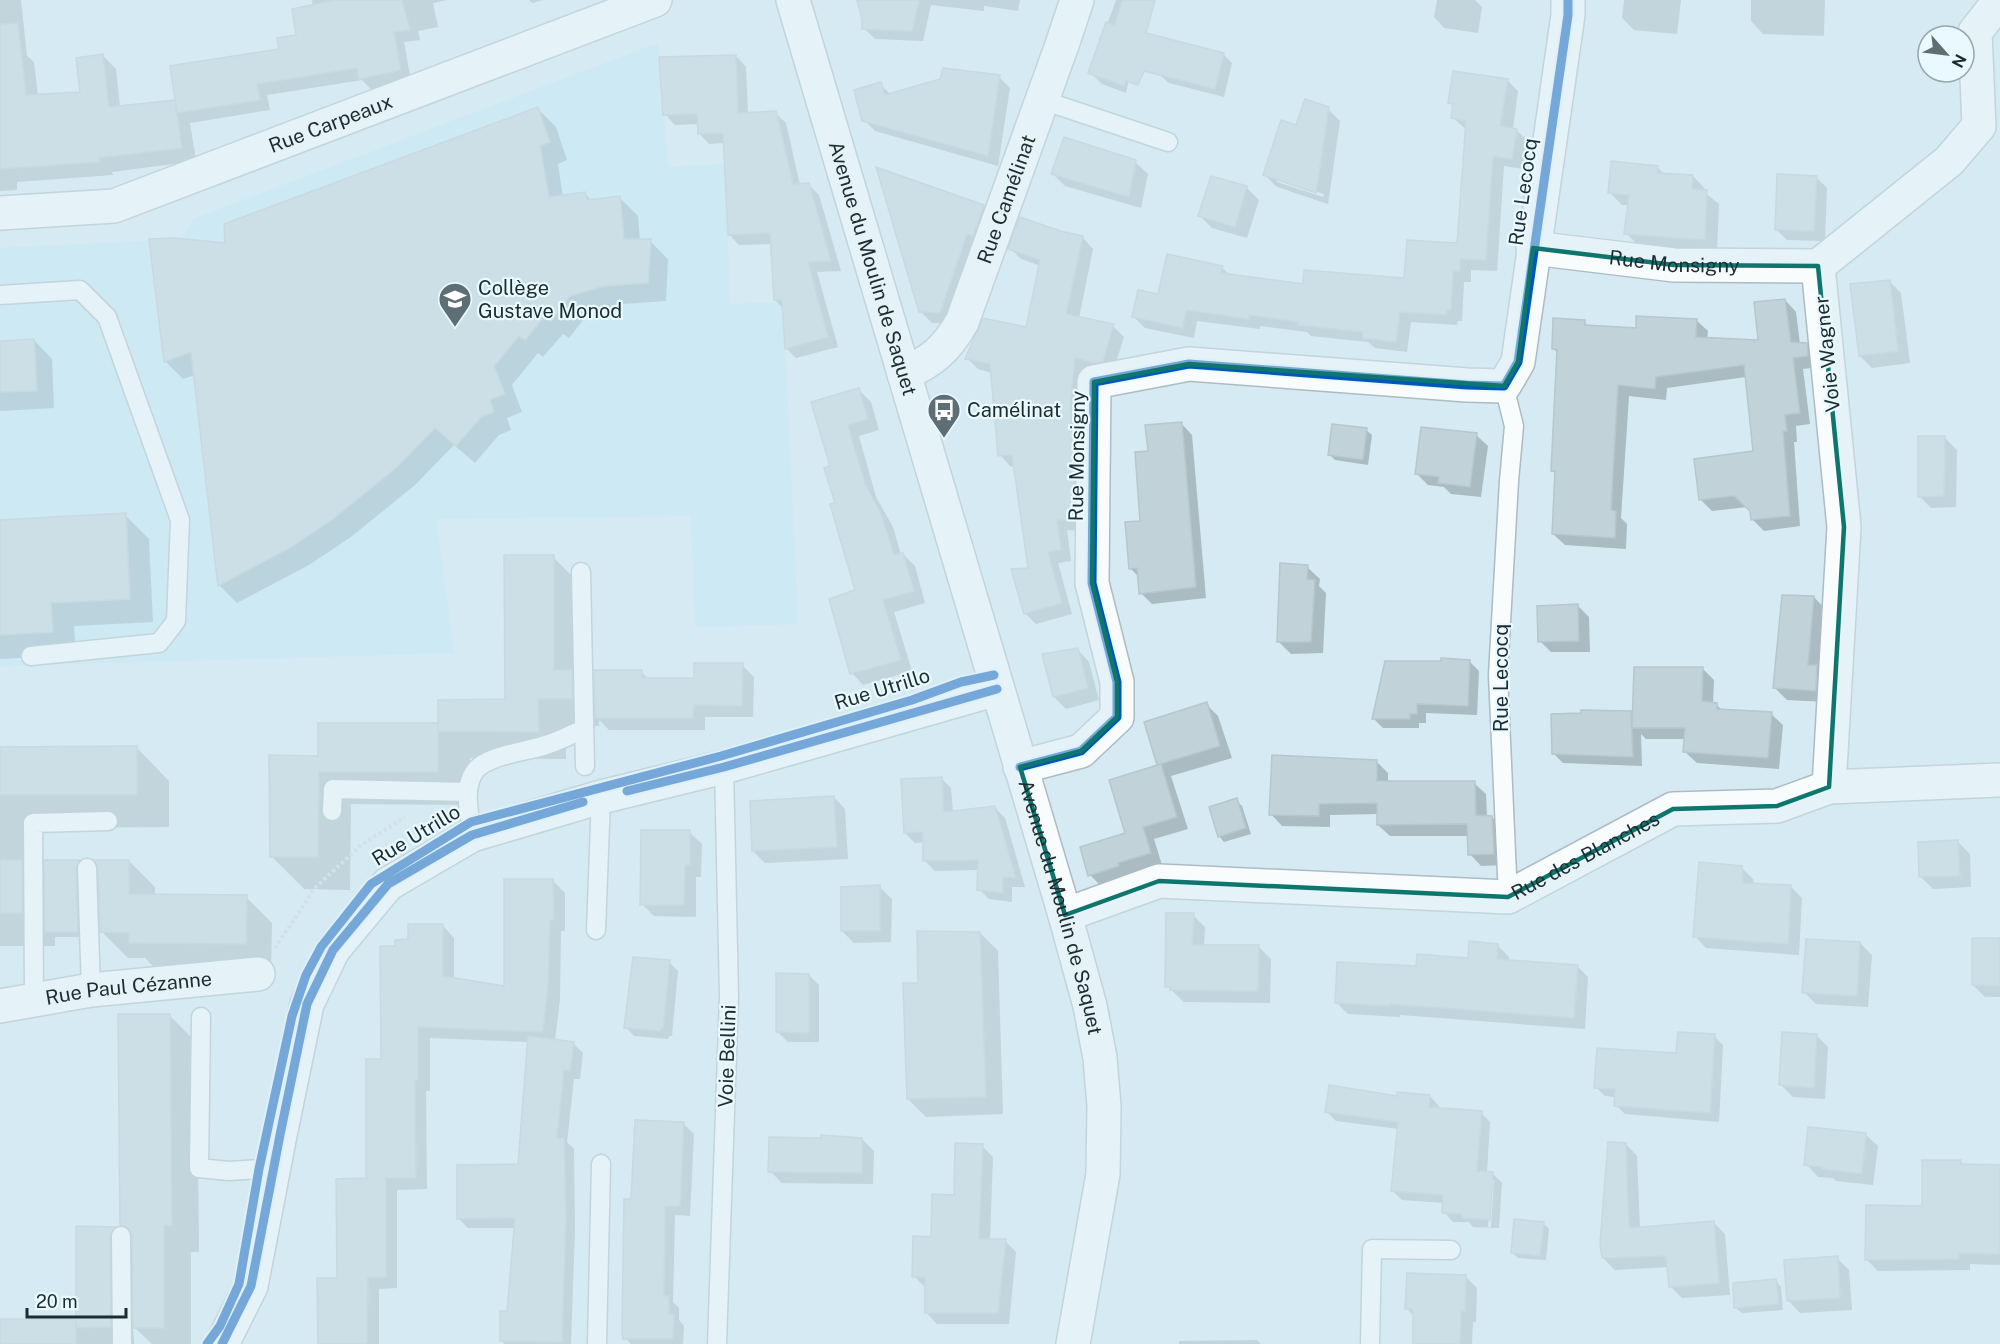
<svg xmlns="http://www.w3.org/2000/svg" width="2000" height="1344" viewBox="0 0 2000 1344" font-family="'Public Sans',sans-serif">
<rect width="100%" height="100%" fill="#d5eaf2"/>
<!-- built -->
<path fill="#c3e8f5" d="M658 43 668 167 725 164 730 304 783 302 798 624 695 627 691 516 436 519 454 653 0 666V248L183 239 193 219Z"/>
<!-- shadow -->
<path fill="#0003" fill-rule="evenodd" d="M0 0H21L27 56 34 62 38 96 82 94 102 55 116 69 120 107 175 101 178 104 280 51 298 36 313 6 312 0H447L433 3 438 27 418 31 420 40 404 42 411 81 371 89 362 80 267 95 270 110 190 123 196 161 112 172 113 175 17 182V190L0 191Z
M529 0H543L532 3Z
M858 0H1020L1018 11 984 6V11L931 5 923 41 875 39 864 28V18Z
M1116 0H1134L1144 10 1126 93 1102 84 1090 72Z
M1437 0H1475L1482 7 1478 33 1444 28 1434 17Z
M1624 0H1681L1677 34 1634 30 1622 18Z
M1751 0H1825L1824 36 1763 34 1751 21Z
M1223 54 1232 63 1224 97 1169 83 1160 75Z
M736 56 746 67 748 114 775 113 786 123 800 185 808 184 819 195 841 271 817 272 838 347 796 358 786 348 784 309 775 300 772 244 739 245 729 234 725 143 709 144 699 133V124L675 125 665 114Z
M999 77 1010 88 998 166 875 131 864 120 880 84 891 95Z
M1507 80 1518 91 1513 129 1516 130 1528 141 1523 169 1504 166 1497 271 1471 270V282H1464L1462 321H1458L1457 325 1411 322 1407 352 1375 348 1368 342 1311 336 1307 332 1260 326V329L1197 321 1194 338 1145 328 1134 317 1159 296 1222 268 1230 275 1304 286 1405 280 1458 245 1467 130 1453 118 1454 107 1449 102Z
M538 109 556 127 567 160 558 164 563 197 585 194 592 201 620 198 638 216 640 241H650L668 259 666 301 623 304 588 314 569 338 563 334 543 357 538 353 512 385 522 412 507 418 511 430 499 435 475 463 454 445 415 485 351 537 309 565 237 603 219 585 195 375 183 379 165 361 227 245Z
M1328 109 1340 121 1328 204 1277 187 1265 175 1297 127ZM1277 178 1324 194 1323 197 1277 182Z
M1135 162 1148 174 1141 208 1065 186 1053 174Z
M1657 167 1665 175 1693 176 1705 189 1704 192 1719 204 1717 251 1638 245 1626 233 1629 205H1622L1610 193Z
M1816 177 1827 188 1825 241 1787 240 1776 229Z
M1212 178 1247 188 1259 200 1247 238 1212 228 1200 216Z
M984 206 995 217 951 323H932L920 311Z
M1059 232 1082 237 1093 249 1079 318 1113 326 1124 337 1113 372 1107 373 1085 368 1081 420 1084 531 1067 530 1071 561 1058 563 1072 614 1036 624 1025 613 1029 569 1016 466 1011 467 1000 455 992 373 978 369 967 358 1027 329 1041 266 1021 259 1010 248Z
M1889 281 1901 293 1910 363 1872 368 1860 356Z
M1785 300 1796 312 1800 344H1806L1818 356 1819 367 1803 369 1810 424 1796 426 1797 442H1794L1800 526 1764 531 1753 520 1752 511 1747 507 1712 511 1701 500 1754 453 1746 377 1667 388 1666 400 1629 396 1621 518 1627 524 1626 549 1565 545 1553 534 1556 474 1552 471 1558 354 1553 348 1584 322 1590 327 1637 329 1696 320 1708 331 1707 339 1760 342Z
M34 340 52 359 54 408 0 411V342Z
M859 390 871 402 879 430 859 436 876 497 893 527 901 555 903 554 915 566 925 603 894 612 912 671 863 685 852 673 856 591 836 504 832 467Z
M1181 423 1192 435 1206 598 1152 604 1141 593 1139 577 1130 568 1141 522Z
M1366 430 1372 435 1368 465 1335 460 1330 455Z
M1476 435 1488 446 1481 497 1451 494 1444 487 1428 485 1417 474Z
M1945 438 1957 450 1956 507 1931 508 1919 496Z
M125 515 149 539 153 622 74 626 76 655 0 659V521Z
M553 557 581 585V681L596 697 641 672 649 679 695 680 742 665 754 677 753 717H705V730H609L599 720V726H566V759L470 758V805L351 804 350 890 304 889 271 856 320 757 437 725 506 701Z
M1307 567 1320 579 1319 586 1326 593 1323 653 1291 654 1279 642Z
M1814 597 1825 609 1827 702 1787 700 1775 688Z
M1578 606 1589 617 1590 652H1551L1540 641Z
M1077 649 1089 662 1099 700 1066 709 1054 697Z
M1469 661 1479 671 1477 715 1426 713V723H1419V728H1383L1374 719Z
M1703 669 1714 680 1713 704H1716L1723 711 1771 714 1783 725 1779 769 1697 763 1685 752 1686 739H1646L1641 734 1642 766 1563 763 1553 753 1631 713 1634 716Z
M1206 704 1218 716 1232 758 1171 776 1188 829 1154 839 1162 865 1102 887 1090 875 1127 834 1160 766 1159 764Z
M136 747 169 781V827L40 828 43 830V861H79L84 867 83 937H55V946H0V748Z
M1376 761 1388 773V782L1474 783 1486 794 1487 817H1492L1503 829 1505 865 1481 866 1470 854 1469 836H1390L1378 825V814L1330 815V827L1282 826 1271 814Z
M941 778 951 788 953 813 995 808 1005 818 1025 887H1012V902L989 899 979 889V870L935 871 925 861V842L915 843 905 833Z
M834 797 845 809 848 859 765 863 753 851Z
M1236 800 1242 806 1251 834 1224 842 1219 836Z
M689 832 702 844 701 877H696V917L654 916 642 904Z
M1958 842 1970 854 1971 887 1933 889 1921 877Z
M129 861 155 887V896L246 897 272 923 271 970 156 969 145 958H128L102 932Z
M1741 867 1753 879 1754 884 1790 886 1802 898 1799 955 1706 948 1695 936Z
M553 881 565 893V931H561L560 999 555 1041 573 1043 583 1053 580 1079H574L567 1142 574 1149 575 1230 571 1344H505L501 1341 509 1313 516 1228H468L458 1218 519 1166 529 1042 430 1038V1091H426L427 1189 397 1190V1288L379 1289V1344H319L368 1180 396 947 443 926 454 938V980L505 988Z
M880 887 892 899 891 942 854 943 842 931Z
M1193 915 1205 927 1204 946 1259 947 1271 959 1270 1003 1184 1002 1167 986Z
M980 933 998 951 1003 1114 926 1117 908 1099 919 984Z
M2000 940V997H1985L1973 985Z
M1860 943 1872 955 1868 1007 1816 1004 1804 992Z
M1497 945 1509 957 1508 961 1577 966 1588 977 1585 1029 1400 1015V1017L1348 1014 1336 1002 1417 968 1469 959Z
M669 962 678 971 672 1036H669L668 1039 634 1036 626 1027Z
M809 975 819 985V1042H788L778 1032Z
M169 1015 197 1043 199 1252H191V1344H152L133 1326 134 1344H0V1320L78 1323V1228H114L134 1248V1236L122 1224Z
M1816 1035 1828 1047 1825 1099 1793 1097 1781 1085Z
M1714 1036 1723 1045 1719 1122 1625 1114 1616 1105V1097L1605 1096 1596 1087 1678 1054Z
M1430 1096 1439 1106 1438 1109 1481 1113 1490 1122 1487 1173H1492L1502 1183 1499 1228 1473 1227 1469 1222H1453L1444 1212V1203L1402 1200 1393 1191 1399 1129 1336 1121 1327 1112ZM1491 1180H1494L1491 1227H1488Z
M684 1124 694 1134 690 1216 675 1215 673 1302 679 1308V1320L684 1326 683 1344H631L625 1338 632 1201Z
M1865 1134 1878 1146 1873 1185 1836 1181 1833 1178 1818 1177 1806 1164Z
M862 1139 874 1151 873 1184 782 1183 770 1171Z
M1626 1144 1637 1156 1640 1229 1714 1223 1725 1234 1730 1295 1682 1298 1670 1286 1669 1267 1615 1270 1603 1258Z
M982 1146 993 1157 990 1240 1005 1241 1016 1252 1009 1324H937L926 1312 925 1287 914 1276Z
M1961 1162 1965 1166 2000 1165V1265L1970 1264V1270L1878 1271 1866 1259 1923 1207Z
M1543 1223 1549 1229 1546 1260 1518 1258 1512 1252Z
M1837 1258 1849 1270 1852 1310 1800 1313 1788 1300Z
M1465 1276 1477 1288 1476 1322H1473L1472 1344H1413V1315L1406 1308Z
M1776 1281 1781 1287 1783 1310 1742 1313 1736 1308Z
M1257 1340 1261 1344H1179V1341Z"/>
<!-- building -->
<path fill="#c1d2d8" stroke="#b6c7cd" stroke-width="1.5" d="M335 0H402L410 30 394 32 401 70 359 79 357 68 257 84 260 100 177 113 170 66 279 49 277 38 296 35 292 9Z
M857 0H919L912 31 862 29V19Z
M1122 0H1155L1146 33 1224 53 1215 89 1144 71 1138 85 1126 81 1124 86 1088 73 1106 22 1115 25Z
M18 23 26 95 80 92 76 58 103 54 109 107 175 100 182 148 99 158 100 162 0 169V24Z
M736 55 738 113 776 111 793 184 809 183 831 261 808 262 828 337 785 349 782 300H774L770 233 728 235 723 133 698 134 697 114 663 115 659 57Z
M943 68 1000 75 988 156 862 121 854 90 881 82 885 95 940 79Z
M1453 71 1508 79 1500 126 1517 129 1512 159 1493 156 1486 260 1460 259V271H1453L1451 310H1447L1446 315 1400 312 1396 342 1362 338 1363 332 1298 325V322L1249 315V319L1186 310 1183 328 1132 317 1138 290 1158 294 1167 254 1223 266 1221 273 1303 284 1304 270 1404 278 1407 240 1457 243 1466 121 1451 118 1453 104 1448 103Z
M1305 99 1329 107 1316 193 1263 175 1281 120 1296 125Z
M538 107 550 142 540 146 549 197 585 192 587 200 620 196 624 239H651L648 283 604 286 570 296 551 321 544 317 525 340 519 336 494 366 505 394 490 400 494 412 481 417 456 446 435 428 397 467 333 519 291 547 218 586 191 352 164 362 149 239 174 238 225 243 224 224Z
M1064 137 1136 160 1129 197 1051 174Z
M1611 161 1658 166 1657 173 1693 175 1692 189 1707 190 1705 240 1624 234 1629 195 1608 193Z
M876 167 984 205 973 236 967 234 940 313 919 312Z
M1777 174 1817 176 1814 231 1775 230Z
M1211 176 1247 186 1235 227 1198 216Z
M1020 217 1060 231 1083 236 1066 314 1114 324 1103 361 1095 363 1075 358 1070 408 1074 466V520H1057L1061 550 1048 552 1062 603 1024 614 1011 569 1028 568 1012 455 998 456 990 364 965 359 983 318 1026 327 1040 260 1008 249Z
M1890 280 1898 351 1859 356 1850 284Z
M1785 299 1791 342 1807 343 1808 356 1793 358 1800 413 1785 415 1787 431H1783L1790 516 1751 520 1750 511 1734 496 1699 500 1694 459 1753 451 1744 365 1656 377 1655 389 1618 385 1611 510 1616 511 1615 538 1552 534 1555 471H1551L1557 349H1552L1553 318 1585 320V325L1636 328V316L1697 319 1696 337 1758 340 1754 302Z
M34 339 37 391 0 392V341Z
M859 388 868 419 848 425 865 484 881 514 894 555 903 553 914 591 883 600 901 660 850 674 829 599 855 590 830 504 835 503 824 468 830 466 811 402Z
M1182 422 1196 587 1139 594 1137 568 1129 569 1125 522 1140 521 1135 452 1148 451 1145 425Z
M1332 424 1367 428 1363 460 1328 455Z
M1421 427 1477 433 1470 487 1438 483 1439 477 1415 474Z
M1918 436H1945L1944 496 1918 497Z
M126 513 130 599 51 603 53 632 0 635V520Z
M504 555H554V670H572V699H538L539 732 438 731V700L505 699Z
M1280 563 1308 565 1307 579 1315 580 1311 642H1277Z
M1782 595 1814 596 1808 665H1817L1816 691 1773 688Z
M1578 604 1579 641 1538 642 1537 606Z
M1078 648 1088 688 1053 697 1042 654Z
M1441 658 1470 660 1468 706 1417 704V714H1410V719H1372L1385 661H1441Z
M694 663H743L742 706 694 705 693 718H595L594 670H642V678H694Z
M1634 667H1703L1702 701 1717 703V709L1772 712 1768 758 1683 752 1685 728H1632Z
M1207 702 1220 746 1157 765 1144 722Z
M1581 710 1631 711 1633 757 1552 754 1551 714 1581 713Z
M318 723H438V772H319L318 857H270L269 755 318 756Z
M137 746V795H0V747Z
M1272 755 1377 760V781H1475L1476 815 1492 816 1494 854 1468 855 1467 824 1377 825V803L1319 804V816L1269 815Z
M1161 764 1177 817 1143 827 1151 853 1118 863 1119 866 1088 876 1080 847 1125 833 1109 780Z
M942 777 944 812 995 806 1016 878 1003 877V893L977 890 978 860 923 861V832L904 833 901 779Z
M834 796 837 847 752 851 750 801Z
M1237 798 1246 828 1218 837 1209 807Z
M641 830H690V865H685L684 905H640Z
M1958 840 1960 876 1919 877 1918 842Z
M0 860H22V913H0Z
M44 860H80L76 868 78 932H45Z
M94 860H129V894L247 895 246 944 129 943V933L100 932 98 868Z
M1699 862 1742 866 1743 883 1791 885 1788 944 1693 937Z
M504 879H553L554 920H550L548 987 543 1032 418 1027V1080H415L416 1178H386V1277H368L367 1344H318L317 1278H337L336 1179 366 1178V1059H381L380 946H395V940L408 939V924H443V976L504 986Z
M880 885V931H841V887Z
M1166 913H1194L1192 945H1259L1258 991 1170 990V987H1165Z
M917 931 980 932 986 1097 907 1099 903 983H918Z
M1972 938H2000V986L1972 985Z
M1806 939 1860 942 1857 996 1802 993Z
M1469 941 1498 944 1497 959 1578 965 1574 1018 1389 1004V1006L1335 1003 1337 962 1416 966 1417 954 1468 958Z
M633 957 670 960 663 1029 661 1028 660 1031 624 1028Z
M776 973 809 974V1033L776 1032Z
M118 1014H170L172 1226 164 1225V1328H133L132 1236 127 1227 120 1225Z
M1678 1032 1715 1034 1710 1113 1614 1106 1615 1089 1594 1088 1597 1048 1676 1053Z
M1782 1032 1817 1034 1814 1088 1779 1085Z
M528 1036 574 1042 570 1071 564 1070 557 1138H564L566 1219 562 1342 500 1341V1311H507L515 1218 457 1219V1165L518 1164Z
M1329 1085 1397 1096V1092L1430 1095 1429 1107 1482 1111 1477 1171 1493 1172 1490 1220 1462 1218V1214L1442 1213 1443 1195 1391 1191 1398 1122 1325 1112Z
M635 1120 684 1122 680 1206H665L664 1296H669V1314H674L673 1339H623L622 1332 624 1199H631Z
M1808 1127 1866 1133 1862 1174 1822 1169V1167L1804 1165Z
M821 1135 862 1138V1173L768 1172 769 1137 821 1138Z
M1608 1142 1626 1143 1629 1228 1714 1221 1719 1283 1669 1287 1666 1256 1602 1258 1600 1244Z
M955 1143 983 1144 979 1239H1006L998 1313H925V1277H912L913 1236 931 1237 932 1194 954 1195Z
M1922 1160H1961V1164L2000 1165V1254L1959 1253V1259L1865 1260 1866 1205 1922 1206Z
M1514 1219 1544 1222 1540 1256 1511 1253Z
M76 1226 115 1227 110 1236 111 1327 76 1328Z
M1838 1256 1840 1298 1787 1301 1784 1260Z
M1407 1273 1466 1275 1465 1311H1461L1460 1344H1413V1309H1405Z
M1776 1279 1779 1304 1734 1308 1733 1283Z
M0 1319H76V1344H0Z"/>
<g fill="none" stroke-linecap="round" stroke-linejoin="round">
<!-- service casing -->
<g stroke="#acbcc2" stroke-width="21">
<path id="service" d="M1042 100 1168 142
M0 295 80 290 107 317 180 520 176 621 159 643 31 656
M1504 386 1514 426 1509 481 1498 675 1508 897
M581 572 585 766
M332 811 333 789 468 792
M472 835C470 815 462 789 475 771 486 755 531 751 549 744 561 740 572 734 584 729
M87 868 91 990
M596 930 601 797
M34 1000 33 823 108 821
M201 1017 199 1168 229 1171 259 1169 273 1171
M121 1236 122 1344
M597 1344 601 1164
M717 1344 729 996 724 767
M1370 1344 1372 1249 1451 1250"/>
</g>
<!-- minor casing -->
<g stroke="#acbcc2" stroke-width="36">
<g id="minor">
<path id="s1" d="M0 213 114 206 655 0"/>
<path id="s2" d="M1533 248 1674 265 1818 266"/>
<path id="s3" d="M904 374C932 361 946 350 962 322L1062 45 1077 0"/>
<path d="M1020 767 1081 751 1117 717V682L1092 583 1094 382 1189 364 1467 385 1504 386 1518 362 1568 15V0"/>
<path d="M1829 787 1844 527 1818 266 1949 161 1979 126 1975 32 1997 4 2000 3"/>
<path id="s4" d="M1065 915 1159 881 1508 897 1673 809 1777 806 1829 787 2000 780"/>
<path id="s5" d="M0 1006 91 990 258 974"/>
<path d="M222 1344 251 1286 280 1135 307 1004 333 950 388 884 472 835 601 797 724 767 997 689"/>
</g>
</g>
<!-- secondary casing -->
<g stroke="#acbcc2" stroke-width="36">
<g id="secondary">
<path id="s6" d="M793 0 1065 915 1090 1006 1100 1058 1104 1106 1103 1174 1073 1344"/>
</g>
</g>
<!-- path -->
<path stroke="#d0d6d9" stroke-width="4" stroke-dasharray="3 3" stroke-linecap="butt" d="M275 948 316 887 360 846 405 817"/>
<!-- service -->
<use href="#service" stroke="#f9fcfd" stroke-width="18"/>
<!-- minor -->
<use href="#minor" stroke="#f9fcfd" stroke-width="33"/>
<!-- secondary -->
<use href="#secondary" stroke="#f9fcfd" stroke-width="33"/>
<!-- cycleway casing -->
<g stroke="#e9f9ff" stroke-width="13">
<path id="cycleway" d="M1020 767 1081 751 1117 717V682L1092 583 1094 382 1189 364 1467 385 1504 386 1518 362 1568 15V0
M627 791 724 767 997 689
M207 1344 220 1326 239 1284 259 1169 292 1016 306 975 321 947 371 884 471 822 721 756 912 700 961 682 994 675
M222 1344 251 1286 280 1135 307 1004 333 950 388 884 472 835 583 802"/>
</g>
<!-- cycleway -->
<use href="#cycleway" stroke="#0057b8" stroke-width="9"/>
</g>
<!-- marked area -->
<path d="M0 0H2000V1344H0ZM1533 248 1674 265 1818 266 1844 527 1829 787 1777 806 1673 809 1508 897 1159 881 1065 915 1020 767 1081 751 1117 717V682L1092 583 1094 382 1189 364 1504 386 1518 362Z" fill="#d5eaf2" fill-opacity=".55" fill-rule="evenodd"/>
<path fill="none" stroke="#0f766e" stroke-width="4.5" stroke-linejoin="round" d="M1533 248 1674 265 1818 266 1844 527 1829 787 1777 806 1673 809 1508 897 1159 881 1065 915 1020 767 1081 751 1117 717V682L1092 583 1094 382 1189 364 1504 386 1518 362Z"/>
<!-- icons -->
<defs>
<g id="school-pin" transform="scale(1.725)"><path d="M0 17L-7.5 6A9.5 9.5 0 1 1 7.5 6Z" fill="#5d6e75" stroke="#e9f9ff"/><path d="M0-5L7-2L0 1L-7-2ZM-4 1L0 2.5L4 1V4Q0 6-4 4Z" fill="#fff"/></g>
<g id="bus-pin" transform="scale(1.725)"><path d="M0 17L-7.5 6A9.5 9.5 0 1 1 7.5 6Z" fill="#5d6e75" stroke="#e9f9ff"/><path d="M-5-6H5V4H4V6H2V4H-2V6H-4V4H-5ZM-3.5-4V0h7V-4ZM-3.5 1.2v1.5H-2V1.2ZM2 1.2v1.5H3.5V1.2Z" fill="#fff"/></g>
</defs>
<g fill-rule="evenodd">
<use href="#school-pin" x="455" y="299"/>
<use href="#bus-pin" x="944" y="410"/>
</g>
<g text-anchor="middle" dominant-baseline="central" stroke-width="4.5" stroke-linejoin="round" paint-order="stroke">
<!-- street labels -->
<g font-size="20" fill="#1c2c31" stroke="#e9f9ff">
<text stroke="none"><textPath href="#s1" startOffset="346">Rue Carpeaux</textPath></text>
<text transform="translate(1523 192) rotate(-82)">Rue Lecocq</text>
<text stroke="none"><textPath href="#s3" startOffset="210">Rue Camélinat</textPath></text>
<text stroke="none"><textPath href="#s2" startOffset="142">Rue Monsigny</textPath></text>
<text stroke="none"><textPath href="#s6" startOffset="280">Avenue du Moulin de Saquet</textPath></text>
<text transform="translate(1827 354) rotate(-96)">Voie Wagner</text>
<text transform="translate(1077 456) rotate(-89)">Rue Monsigny</text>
<text transform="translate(1501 678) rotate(-90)">Rue Lecocq</text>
<text transform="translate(882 689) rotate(-17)">Rue Utrillo</text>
<text transform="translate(416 835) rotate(-31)">Rue Utrillo</text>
<text stroke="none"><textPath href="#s4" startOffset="537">Rue des Blanches</textPath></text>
<text stroke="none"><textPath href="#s6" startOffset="946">Avenue du Moulin de Saquet</textPath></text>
<text stroke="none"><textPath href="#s5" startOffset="130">Rue Paul Cézanne</textPath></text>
<text transform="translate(727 1056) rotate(-88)">Voie Bellini</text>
</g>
<!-- poi labels -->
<g font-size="20" fill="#1c2c31" stroke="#e9f9ff" text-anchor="start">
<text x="478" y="288">Collège<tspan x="478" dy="23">Gustave Monod</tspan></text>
<text x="967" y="410">Camélinat</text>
</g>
</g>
<!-- north arrow -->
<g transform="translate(1946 54) rotate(118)"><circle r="28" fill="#e9f9ff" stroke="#97a7ad" stroke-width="1.5"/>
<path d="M0-4.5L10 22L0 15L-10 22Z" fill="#5d6e75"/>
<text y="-9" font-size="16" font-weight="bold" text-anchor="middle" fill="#1c2c31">N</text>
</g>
<!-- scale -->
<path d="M27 1308v9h99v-9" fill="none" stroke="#1c2c31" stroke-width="3"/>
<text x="36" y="1308" font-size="18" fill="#1c2c31" stroke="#e9f9ff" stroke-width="4.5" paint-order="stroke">20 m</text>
</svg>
